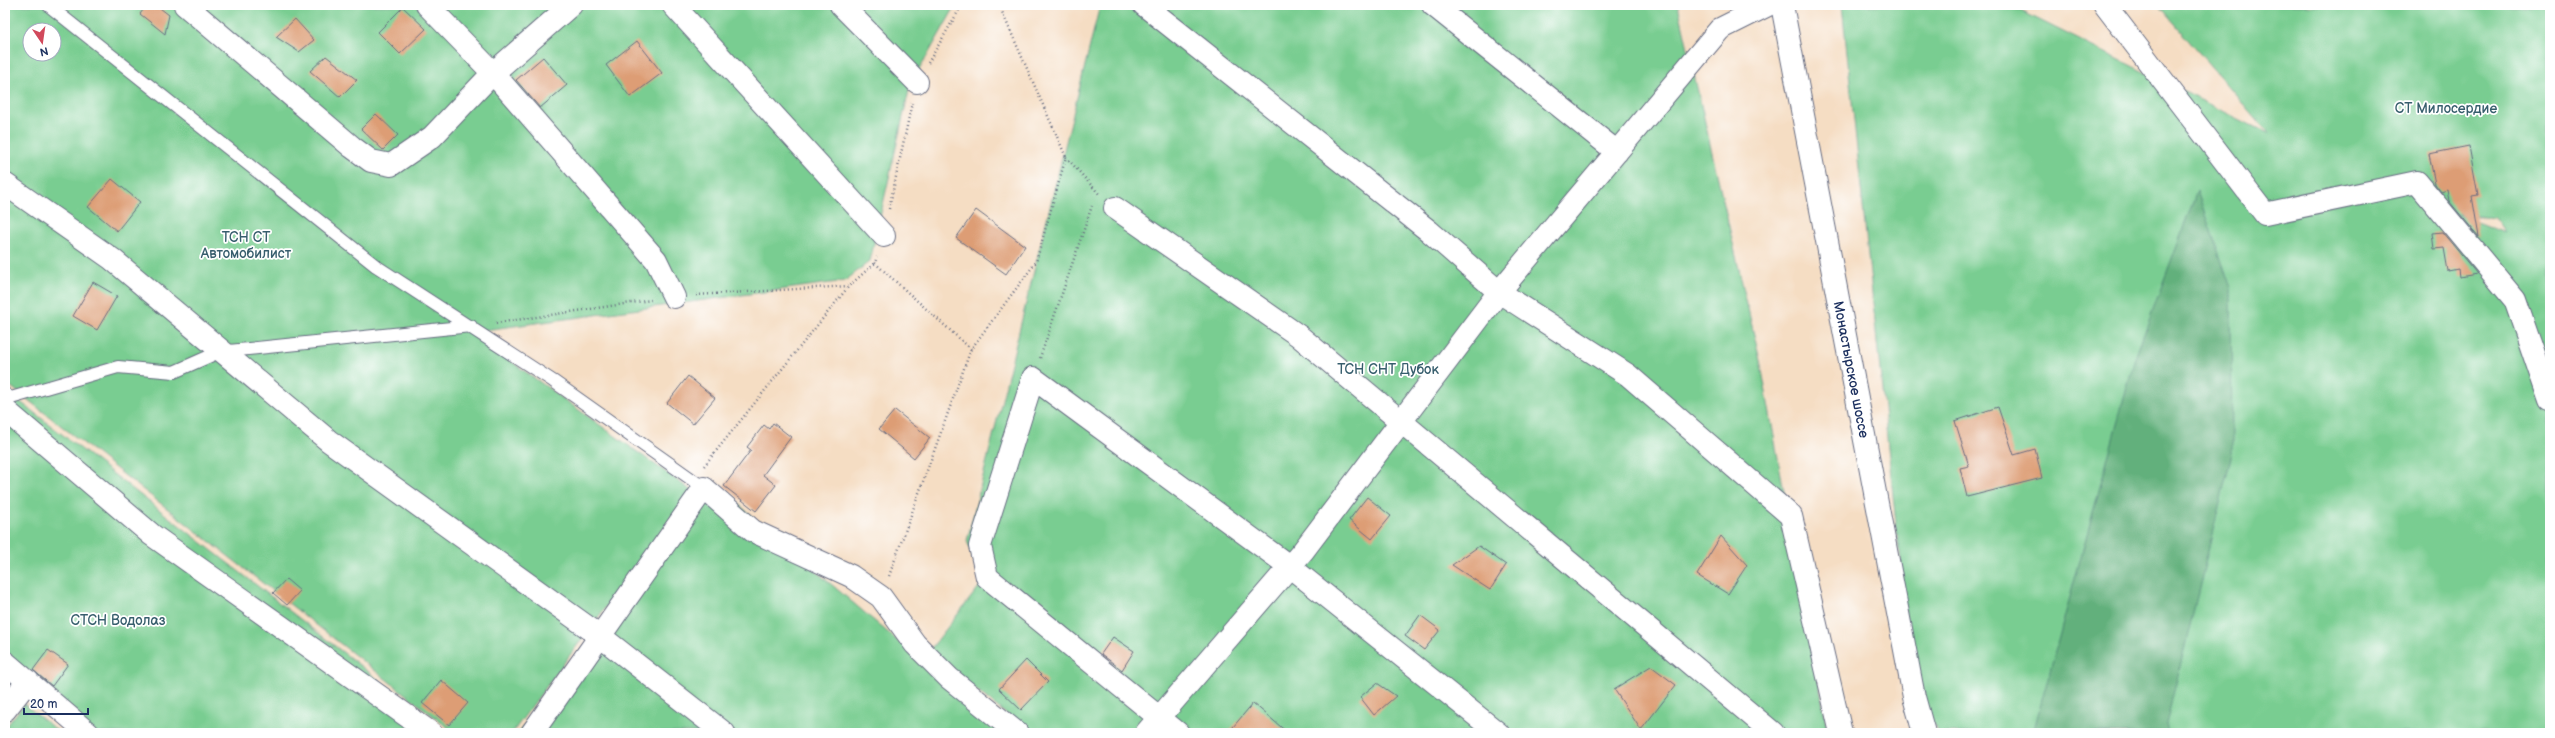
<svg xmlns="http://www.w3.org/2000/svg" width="2555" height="738" viewBox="0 0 2555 738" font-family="'Balsamiq Sans',sans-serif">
<rect width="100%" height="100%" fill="#fff"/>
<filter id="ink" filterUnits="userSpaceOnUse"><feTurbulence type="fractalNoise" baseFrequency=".025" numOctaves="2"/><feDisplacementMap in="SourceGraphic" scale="8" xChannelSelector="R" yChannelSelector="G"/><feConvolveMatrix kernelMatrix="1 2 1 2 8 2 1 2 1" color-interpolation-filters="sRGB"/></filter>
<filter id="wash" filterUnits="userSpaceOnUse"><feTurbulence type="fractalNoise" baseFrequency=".012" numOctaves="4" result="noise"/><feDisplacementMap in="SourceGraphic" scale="16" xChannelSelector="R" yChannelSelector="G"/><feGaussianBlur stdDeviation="0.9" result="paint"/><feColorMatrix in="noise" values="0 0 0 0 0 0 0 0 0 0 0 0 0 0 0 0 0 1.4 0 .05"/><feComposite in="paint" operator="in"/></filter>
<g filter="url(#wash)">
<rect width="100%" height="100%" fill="#f5ddc3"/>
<!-- green -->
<path fill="#79cd91" stroke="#4a7e78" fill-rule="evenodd" d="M5 5H956L910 86 870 261 845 281 470 332 692 491 512 733H455L5 382ZM30 30H54V54H30Z
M1100 5H1678L1761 365 1828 733H1029L929 651 983 582 967 541Z
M1842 5H2009L2269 134 2158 5H2550V733H1939L1914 697ZM2458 214 2494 218 2505 233 2458 215Z
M5 390 447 733H72L11 683 5 690Z
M713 481 757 521 1006 733H518Z
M24 704 60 733H5V728Z"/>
<!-- forest -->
<path fill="#62b07b" stroke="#3e706c" d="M2197 191 2231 288 2232 453 2166 724 2168 733H2033L2135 358Z"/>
<g id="blocks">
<!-- building -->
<path fill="#dd9d74" d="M147 5H156L169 15 165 34 140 14Z
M403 7 426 29 400 54 378 32Z
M295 19 314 40 299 52 276 37Z
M637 41 662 73 630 97 606 65Z
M326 56 357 80 340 97 310 71Z
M543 57 567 85 540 108 516 80Z
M376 114 398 135 383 150 361 129Z
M2469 146 2478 195 2472 196 2479 237 2449 201 2447 190 2441 192 2435 184 2429 154Z
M112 179 140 202 117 231 88 207Z
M976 210 1025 246 1006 274 956 238Z
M2442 232 2477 274 2459 277 2458 269 2448 271 2444 248 2434 249 2432 233Z
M93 282 117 296 97 330 73 316Z
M688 376 715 398 693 424 667 403Z
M1998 407 2014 455 2035 449 2042 478 1967 497 1960 468 1969 466 1955 421Z
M895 410 930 438 914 458 879 429Z
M773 423 791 437 763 475 776 485 756 511 724 486 751 450 747 447 764 425 769 429Z
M1367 497 1391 516 1372 539 1349 520Z
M1721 536 1747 565 1728 594 1697 575Z
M1479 546 1506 565 1490 590 1452 565Z
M286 579 300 591 287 605 273 593Z
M1420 615 1440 630 1424 650 1405 636Z
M1113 637 1134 651 1122 670 1101 654Z
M48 650 68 664 52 686 33 670Z
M1026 660 1048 682 1021 710 999 689Z
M1651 666 1676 685 1641 730 1614 689Z
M441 680 468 703 449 725 422 703Z
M1377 683 1396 696 1374 715 1360 697Z
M1253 703 1288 733H1228Z"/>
</g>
</g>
<g filter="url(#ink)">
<use href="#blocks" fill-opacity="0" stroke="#676c81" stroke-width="1"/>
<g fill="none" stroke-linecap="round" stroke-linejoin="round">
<!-- service casing -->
<g stroke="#676c81" stroke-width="14">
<path id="service" d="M48 5 376 266 553 381 704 488
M5 394 11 398 118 367 174 372 219 352 471 326"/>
</g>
<!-- minor casing -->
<g stroke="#676c81" stroke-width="24">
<path id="minor" d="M185 5 352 147 371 161 391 165 432 137 493 73 571 5
M427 5 493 73 656 260 674 297
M673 5 884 236
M841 5 917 82
M1144 5 1429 231 1499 292 1628 375 1791 516 1841 733
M1433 5 1617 152
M2105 5 2265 214 2417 182 2515 300 2550 401
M5 184 112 259 329 441 600 636 724 733
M1115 208 1299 336 1773 733
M5 410 152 535 431 733
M5 662 88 733
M5 710 28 681
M532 733 704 488 753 531 851 576 881 597 915 644 949 678 1017 733
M1146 733 1303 551 1499 292 1720 29 1768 5
M1178 733 987 577 980 546 1033 378 1289 566 1498 733"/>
</g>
<!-- secondary casing -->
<g stroke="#676c81" stroke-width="24">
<g id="secondary">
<path id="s1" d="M1782 5 1914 697 1924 733"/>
</g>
</g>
<!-- path -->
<path stroke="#676c81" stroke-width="2.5" stroke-dasharray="1 3" stroke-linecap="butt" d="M928 63 962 5
M1066 157 1100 195
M889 209 912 103
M875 263 971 349
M696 295 848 286
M496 323 651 300
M1040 358 1092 206
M704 466 849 286 875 263 877 257
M889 576 971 349 1036 262 1066 157 999 5"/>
<!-- service -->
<use href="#service" stroke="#fff" stroke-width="12"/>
<!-- minor -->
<use href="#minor" stroke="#fff" stroke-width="22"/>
<!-- secondary -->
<use href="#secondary" stroke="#fff" stroke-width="22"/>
</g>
</g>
<g text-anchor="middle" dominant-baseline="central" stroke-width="3.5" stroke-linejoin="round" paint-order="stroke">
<!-- park labels -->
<g font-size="14" fill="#375e6d" stroke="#fff">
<text x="2446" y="108">СТ Милосердие</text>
<text x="246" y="237">ТСН СТ<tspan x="246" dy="16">Автомобилист</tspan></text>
<text x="1388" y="369">ТСН СНТ Дубок</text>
<text x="118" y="620">СТСН Водолаз</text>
</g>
<!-- street labels -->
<g font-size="14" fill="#1b2f5e" stroke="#fff">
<text stroke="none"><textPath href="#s1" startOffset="371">Монастырское шоссе</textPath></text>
</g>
</g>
<!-- margin -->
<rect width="2555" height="738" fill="none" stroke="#fff" stroke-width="20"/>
<!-- north arrow -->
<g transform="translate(42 42) rotate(167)"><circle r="19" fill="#ffffff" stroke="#a4acbf"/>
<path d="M0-3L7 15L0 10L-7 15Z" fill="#d1495b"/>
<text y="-6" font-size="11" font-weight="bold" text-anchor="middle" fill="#1b2f5e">N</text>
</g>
<!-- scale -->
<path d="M24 708v6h64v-6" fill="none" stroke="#1b2f5e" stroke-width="2"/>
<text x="30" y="708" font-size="12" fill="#1b2f5e" stroke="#ffffff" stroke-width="3" paint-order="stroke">20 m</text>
</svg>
